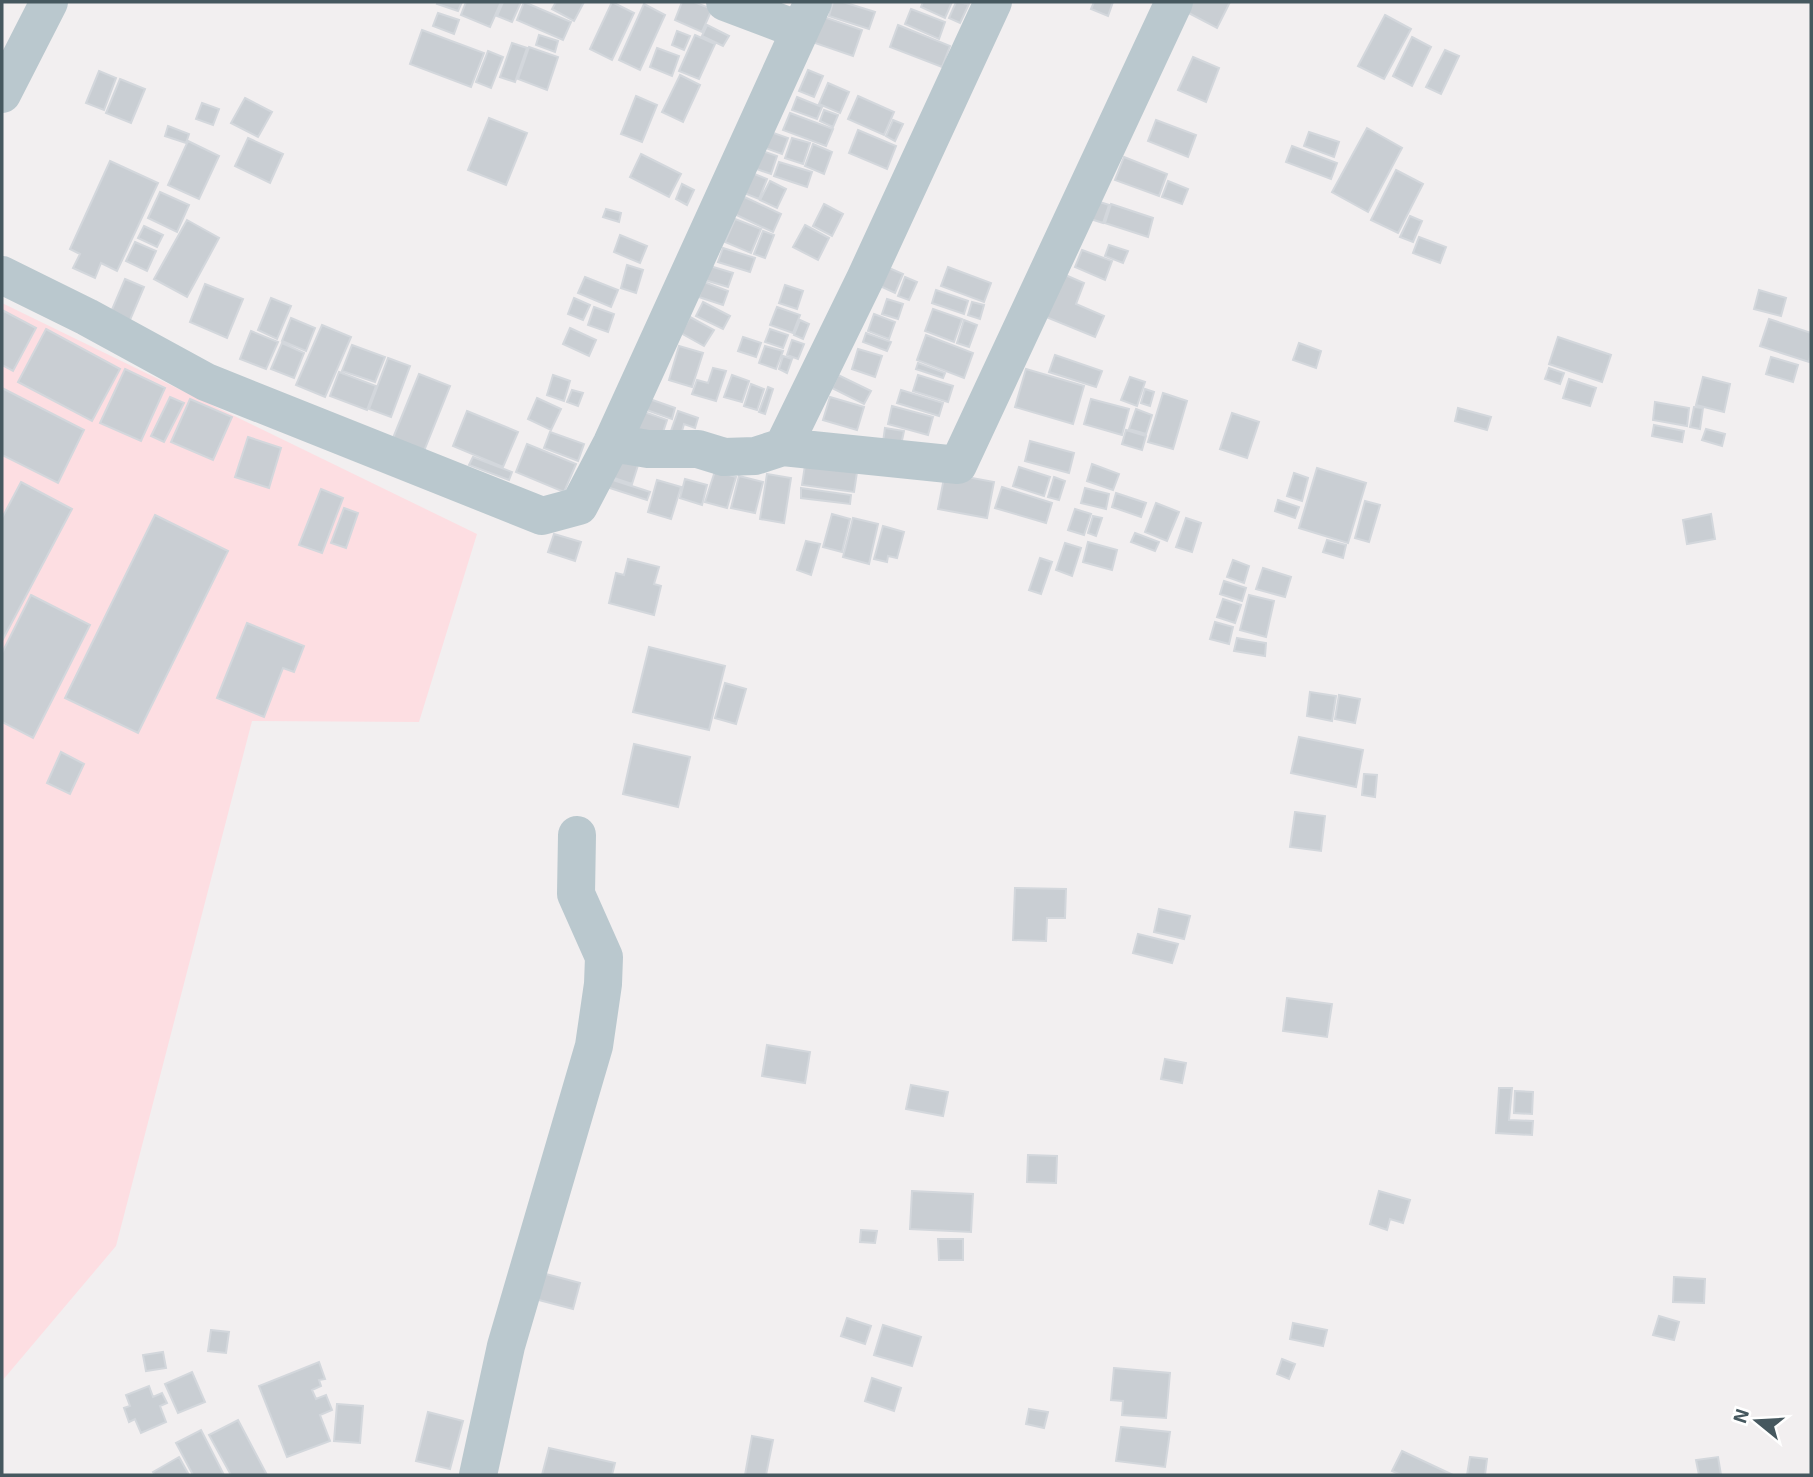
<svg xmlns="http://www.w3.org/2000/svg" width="1813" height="1477" viewBox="0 0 1813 1477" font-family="'Exo 2',sans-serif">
<rect width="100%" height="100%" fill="#f2eff0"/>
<!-- medical -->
<path fill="#fddee2" d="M2 303 477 534 419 722 252 721 116 1246 2 1381Z"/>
<!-- building -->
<path fill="#c9ced3" stroke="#d3d7dc" stroke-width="2" d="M438 2H462L458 11 437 4Z
M466 2H501L490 27 461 15Z
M503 2H521L512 22 497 16Z
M524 2 571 22 563 40 517 20Z
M556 2H584L574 21 552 9Z
M612 2 634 13 612 60 590 49Z
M682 2H694L712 9 702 32 675 20Z
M833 2H843L875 12 869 29 829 16Z
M923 2H952L945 18 921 7Z
M956 2 969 4 960 23 949 18Z
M1094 2H1113L1108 16 1091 9Z
M1188 2H1230L1217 28 1183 10Z
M644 4 665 15 640 70 619 60Z
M911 9 945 22 939 39 905 24Z
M438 13 459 20 454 34 433 26Z
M818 15 862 30 853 56 809 41Z
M1385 15 1411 29 1384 79 1358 66Z
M707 25 729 36 723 46 702 36Z
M898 25 950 46 942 67 890 47Z
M422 30 484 53 471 87 410 64Z
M677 31 690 36 684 50 672 45Z
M539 35 558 41 555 52 536 45Z
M695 35 715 44 699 79 679 71Z
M1412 37 1431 47 1412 86 1393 76Z
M512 43 527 48 515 82 500 77Z
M529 47 558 57 547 90 518 79Z
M657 48 679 56 672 76 650 67Z
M1445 50 1459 56 1441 94 1426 87Z
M488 51 503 57 491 88 476 82Z
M1193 57 1219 68 1206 102 1178 90Z
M808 70 823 76 814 97 799 91Z
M99 71 116 78 104 110 86 103Z
M680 75 700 85 683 122 662 112Z
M120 79 145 89 131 123 106 113Z
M828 83 849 92 840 113 819 104Z
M636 96 657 105 642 142 621 134Z
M858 96 894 112 884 135 848 119Z
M797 97 822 107 817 119 792 110Z
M245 98 272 112 258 137 231 123Z
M202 103 219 109 213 125 196 119Z
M824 110 838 115 833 127 820 121Z
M790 113 833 129 826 146 783 130Z
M489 118 527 133 506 185 468 170Z
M893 120 903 124 895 141 886 136Z
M1156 120 1196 135 1188 157 1148 141Z
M168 126 189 134 186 143 165 136Z
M1367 128 1402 148 1368 212 1332 192Z
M762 129 788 138 782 154 757 145Z
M858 130 896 146 887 169 849 153Z
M1309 132 1339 142 1334 157 1304 146Z
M248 138 283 154 270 183 235 166Z
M792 138 810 143 803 164 785 158Z
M188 141 219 156 199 199 168 185Z
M813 144 832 152 824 174 805 166Z
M1292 146 1337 163 1331 179 1286 162Z
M751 147 777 156 771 174 745 165Z
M641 154 681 174 669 197 630 177Z
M1124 157 1167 174 1159 196 1115 180Z
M110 161 158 183 117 271 101 263 95 278 73 268 80 254 70 249Z
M779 162 812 172 807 187 774 176Z
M1396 170 1423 184 1398 233 1371 220Z
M747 171 767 179 759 199 739 191Z
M770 181 786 189 777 208 760 200Z
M1168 181 1188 189 1182 204 1162 197Z
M682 184 694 190 687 205 676 199Z
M160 192 189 205 177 232 148 218Z
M738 194 781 214 773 232 730 212Z
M1087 198 1109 205 1103 223 1081 216Z
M824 204 843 214 832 236 813 226Z
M1111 204 1153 218 1148 237 1105 223Z
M606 209 621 213 619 222 603 217Z
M1410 216 1422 221 1413 242 1400 237Z
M735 219 761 229 751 253 725 242Z
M187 220 219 238 187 297 154 279Z
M805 225 829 238 818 260 793 247Z
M144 226 163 235 157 247 138 238Z
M763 231 774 235 765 258 754 254Z
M620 235 647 246 640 263 614 252Z
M1419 237 1446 247 1440 263 1413 253Z
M135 242 156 251 147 271 126 261Z
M1109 245 1128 251 1123 263 1105 256Z
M723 248 755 258 750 272 718 262Z
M1082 250 1112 261 1105 280 1075 267Z
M627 265 643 270 636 293 621 288Z
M710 266 733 273 728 287 705 280Z
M948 267 991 283 984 302 941 286Z
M889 268 903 274 895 293 880 286Z
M1063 274 1084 283 1076 304 1104 316 1095 337 1046 317Z
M585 277 618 290 611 307 578 293Z
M905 277 917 282 909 300 898 296Z
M125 279 144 287 127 327 108 319Z
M704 282 728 291 723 305 699 297Z
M205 284 243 299 227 338 190 322Z
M785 285 803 291 797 309 779 303Z
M936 290 968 301 964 314 932 303Z
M1759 290 1786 298 1781 316 1754 309Z
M271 298 291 306 277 339 258 330Z
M574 298 590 305 583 320 568 314Z
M887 299 903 304 898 319 882 314Z
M703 302 730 316 723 329 696 316Z
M972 302 984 305 980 319 968 315Z
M594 307 614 314 608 332 588 325Z
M777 307 800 315 793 333 770 325Z
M933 309 962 319 954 342 925 331Z
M2 310 36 328 13 371 2 365Z
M874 314 895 322 889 339 868 331Z
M690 317 714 330 704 346 681 333Z
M291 318 315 328 306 351 282 341Z
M1769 319 1811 333V354L1809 362 1760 346Z
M800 320 809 324 803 339 794 335Z
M964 320 977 325 969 347 957 343Z
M322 325 351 337 325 397 296 385Z
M570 328 596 340 589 356 563 344Z
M46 329 120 369 92 421 18 382Z
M770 329 788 335 783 348 765 342Z
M251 331 278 342 266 369 240 359Z
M866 333 891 342 887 351 863 342Z
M926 335 973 353 964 378 917 360Z
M743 337 761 343 756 357 738 351Z
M1558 337 1611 355 1602 382 1549 364Z
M792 340 804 344 798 359 787 355Z
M282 343 304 353 294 378 271 369Z
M1299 343 1321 351 1316 368 1293 360Z
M352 345 385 357 375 382 342 371Z
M679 346 703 353 692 387 669 380Z
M765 346 783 351 776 369 759 363Z
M858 349 882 356 875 377 852 369Z
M1055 355 1102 371 1096 387 1049 372Z
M783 356 792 359 787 373 779 369Z
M1771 357 1798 365 1793 382 1766 374Z
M388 358 410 366 391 417 369 409Z
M918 363 945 373 943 378 916 369Z
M713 368 726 371 716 401 692 394 697 380 708 383Z
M1549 368 1564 373 1560 384 1545 379Z
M125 369 165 388 141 441 100 423Z
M1026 369 1084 386 1073 424 1015 407Z
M339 372 376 386 367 410 330 396Z
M419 374 450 386 424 451 393 438Z
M553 375 570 381 564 401 547 395Z
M732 375 749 381 742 402 724 397Z
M838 375 871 391 864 404 832 388Z
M918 375 953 386 948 402 913 391Z
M1130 377 1145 382 1137 406 1121 400Z
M1703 377 1730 384 1724 412 1696 405Z
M1569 379 1596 388 1590 406 1563 398Z
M751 384 764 389 757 410 744 406Z
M768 387 773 389 765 414 759 412Z
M2 388 84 430 58 483 2 455Z
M1145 389 1154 392 1150 406 1141 403Z
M572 390 583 393 578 406 567 402Z
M901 390 943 403 939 416 897 403Z
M1163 393 1187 401 1173 449 1148 442Z
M170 397 184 403 164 442 151 436Z
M644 397 675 408 672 419 641 408Z
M830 397 864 407 857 430 823 420Z
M537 398 561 409 551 430 528 419Z
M190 399 232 417 213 460 171 442Z
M1091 399 1129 409 1122 435 1084 424Z
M1655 402 1689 408 1687 426 1653 420Z
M892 406 933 417 928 435 888 424Z
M1694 407 1703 408 1700 429 1690 427Z
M633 408 667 420 660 441 626 429Z
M1458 408 1491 417 1487 430 1455 421Z
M1136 409 1152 415 1146 434 1129 429Z
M467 411 518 432 503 467 453 446Z
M678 411 698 418 695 428 684 424 681 435 671 431Z
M1232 413 1259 422 1247 458 1220 449Z
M1654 425 1684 431 1682 442 1652 436Z
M885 428 904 431 901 445 883 442Z
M1706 429 1725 434 1722 446 1702 440Z
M1126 430 1146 436 1142 450 1122 444Z
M550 432 584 444 578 461 544 448Z
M248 437 281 448 269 488 235 477Z
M1030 441 1074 453 1069 473 1025 461Z
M527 444 576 464 564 492 516 472Z
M616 452 640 459 632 484 608 476Z
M473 457 512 472 509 480 469 465Z
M1092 464 1119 474 1113 490 1087 481Z
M805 465 857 472 854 492 802 485Z
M1019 467 1050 477 1044 496 1013 486Z
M1317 468 1366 483 1348 543 1299 528Z
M715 471 736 477 727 508 705 502Z
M945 473 994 482 987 518 938 509Z
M1294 473 1308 478 1302 501 1287 496Z
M767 474 791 478 784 523 760 519Z
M739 476 763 482 755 513 731 508Z
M1054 477 1065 481 1059 500 1048 497Z
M610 479 650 492 647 500 607 487Z
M685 479 707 485 702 505 680 498Z
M657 480 681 487 671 519 648 512Z
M21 482 72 509 2 641V518Z
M1002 487 1052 503 1046 523 995 508Z
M801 488 851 495 850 504 801 498Z
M1085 488 1109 494 1106 509 1081 503Z
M321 489 343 498 322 553 299 545Z
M1116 493 1146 503 1141 517 1112 507Z
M1278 500 1299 507 1295 518 1275 511Z
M1365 501 1380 505 1369 542 1355 538Z
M1156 503 1179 512 1167 541 1145 532Z
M344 508 358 513 346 548 331 543Z
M1075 509 1091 514 1084 535 1068 530Z
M832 514 850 519 842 552 823 547Z
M1711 514 1715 539 1687 544 1683 520Z
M155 515 228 551 138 733 65 698Z
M1093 516 1102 518 1096 536 1088 533Z
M853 518 878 524 869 564 843 557Z
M1186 518 1201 523 1192 552 1176 547Z
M883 526 904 532 897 558 888 556 887 562 874 559Z
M1135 533 1159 542 1155 551 1131 542Z
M554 534 581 542 575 561 548 552Z
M1327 540 1346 545 1343 558 1323 552Z
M806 541 820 544 811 575 797 570Z
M1088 542 1117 550 1112 570 1083 562Z
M1065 543 1081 548 1072 576 1056 570Z
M1040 558 1052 562 1041 594 1029 590Z
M628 559 659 567 654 584 661 586 654 615 609 603 616 573 624 575Z
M1233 560 1249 566 1244 583 1227 577Z
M1263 568 1291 577 1285 597 1256 589Z
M1224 581 1246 588 1242 601 1220 594Z
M31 595 90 625 33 738 2 722V653Z
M1249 595 1274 601 1266 637 1240 630Z
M1223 599 1241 605 1235 623 1217 617Z
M1215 622 1233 627 1229 644 1210 639Z
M247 623 304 646 294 672 283 668 264 717 217 698Z
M1237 638 1266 643 1265 656 1234 651Z
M649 647 725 666 709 730 633 712Z
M725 683 746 689 736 724 715 718Z
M1310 692 1336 696 1332 721 1307 716Z
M1339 695 1360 699 1355 723 1335 719Z
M1299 737 1363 750 1356 787 1291 773Z
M634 744 690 757 678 807 623 794Z
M61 752 84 764 70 794 47 783Z
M1364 774 1377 775 1375 797 1362 795Z
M1295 812 1325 816 1321 851 1290 847Z
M1015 888 1066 889 1065 918H1047L1046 941 1013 940Z
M1159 909 1190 916 1184 939 1154 932Z
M1138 934 1178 944 1172 963 1133 953Z
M1287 998 1332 1004 1327 1037 1283 1031Z
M767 1045 810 1052 805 1083 762 1076Z
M1165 1059 1186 1063 1182 1083 1161 1079Z
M911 1085 948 1092 943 1116 906 1109Z
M1499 1088H1512L1509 1120 1533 1121 1532 1135 1496 1133Z
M1515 1091 1533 1092 1532 1114 1514 1113Z
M1028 1155 1057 1156 1056 1183 1027 1182Z
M912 1191 973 1194 971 1232 910 1229Z
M1379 1191 1410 1200 1403 1223 1390 1219 1387 1230 1370 1224Z
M861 1230 877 1231 875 1243 860 1242Z
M938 1239H963V1260H939Z
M542 1273 580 1283 573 1309 535 1299Z
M1674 1277 1705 1279 1704 1303 1673 1302Z
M1659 1316 1679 1322 1674 1340 1653 1335Z
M847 1318 871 1326 865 1344 841 1336Z
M1293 1323 1327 1330 1323 1346 1290 1339Z
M883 1325 921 1337 912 1366 874 1355Z
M211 1330 229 1332 226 1353 208 1351Z
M163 1352 166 1368 146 1371 143 1355Z
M1282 1359 1295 1364 1289 1379 1277 1374Z
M319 1362 325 1379 319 1380 321 1386 312 1390 316 1399 326 1395 332 1410 320 1415 330 1441 287 1457 259 1386Z
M1114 1368 1170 1373 1166 1418 1122 1415 1123 1401 1111 1400Z
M192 1372 205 1402 178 1413 165 1384Z
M872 1378 901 1388 894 1411 865 1401Z
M149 1386 153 1397 162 1393 167 1403 160 1406 166 1422 141 1433 135 1419 129 1422 124 1408 130 1406 126 1395Z
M337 1404 363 1406 360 1443 334 1441Z
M1029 1409 1048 1412 1044 1428 1026 1424Z
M428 1412 463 1421 450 1469 416 1461Z
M238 1420 267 1475H231L209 1435Z
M1121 1427 1170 1432 1165 1467 1116 1461Z
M201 1430 224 1475H193L176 1443Z
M752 1436 773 1440 766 1475H745Z
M549 1448 615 1463 612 1475H542Z
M1402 1451 1453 1475H1401L1392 1471Z
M179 1457 189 1475H155L153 1472Z
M1470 1457 1487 1459 1485 1475H1467Z
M1718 1457 1721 1475H1699L1696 1460Z"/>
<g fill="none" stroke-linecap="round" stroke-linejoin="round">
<!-- minor -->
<path stroke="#bac8ce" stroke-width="38" d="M725 2 799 30
M2 94 49 2
M2 275 87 317 206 382 542 516 579 506 612 443 813 2
M612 443 648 449H698L724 457 755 456 783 447 865 279 993 2
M783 447 958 465 1174 2
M478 1475 506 1346 594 1046 603 984 604 957 576 894 577 835"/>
</g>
<!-- border -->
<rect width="1813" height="1477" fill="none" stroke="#46585f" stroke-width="7"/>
<!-- north arrow -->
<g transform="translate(1757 1421) rotate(288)" stroke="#ffffff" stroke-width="5" paint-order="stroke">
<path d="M0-5L12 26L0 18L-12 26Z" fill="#46585f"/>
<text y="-10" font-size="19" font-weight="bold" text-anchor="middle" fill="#46585f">N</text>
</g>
</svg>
